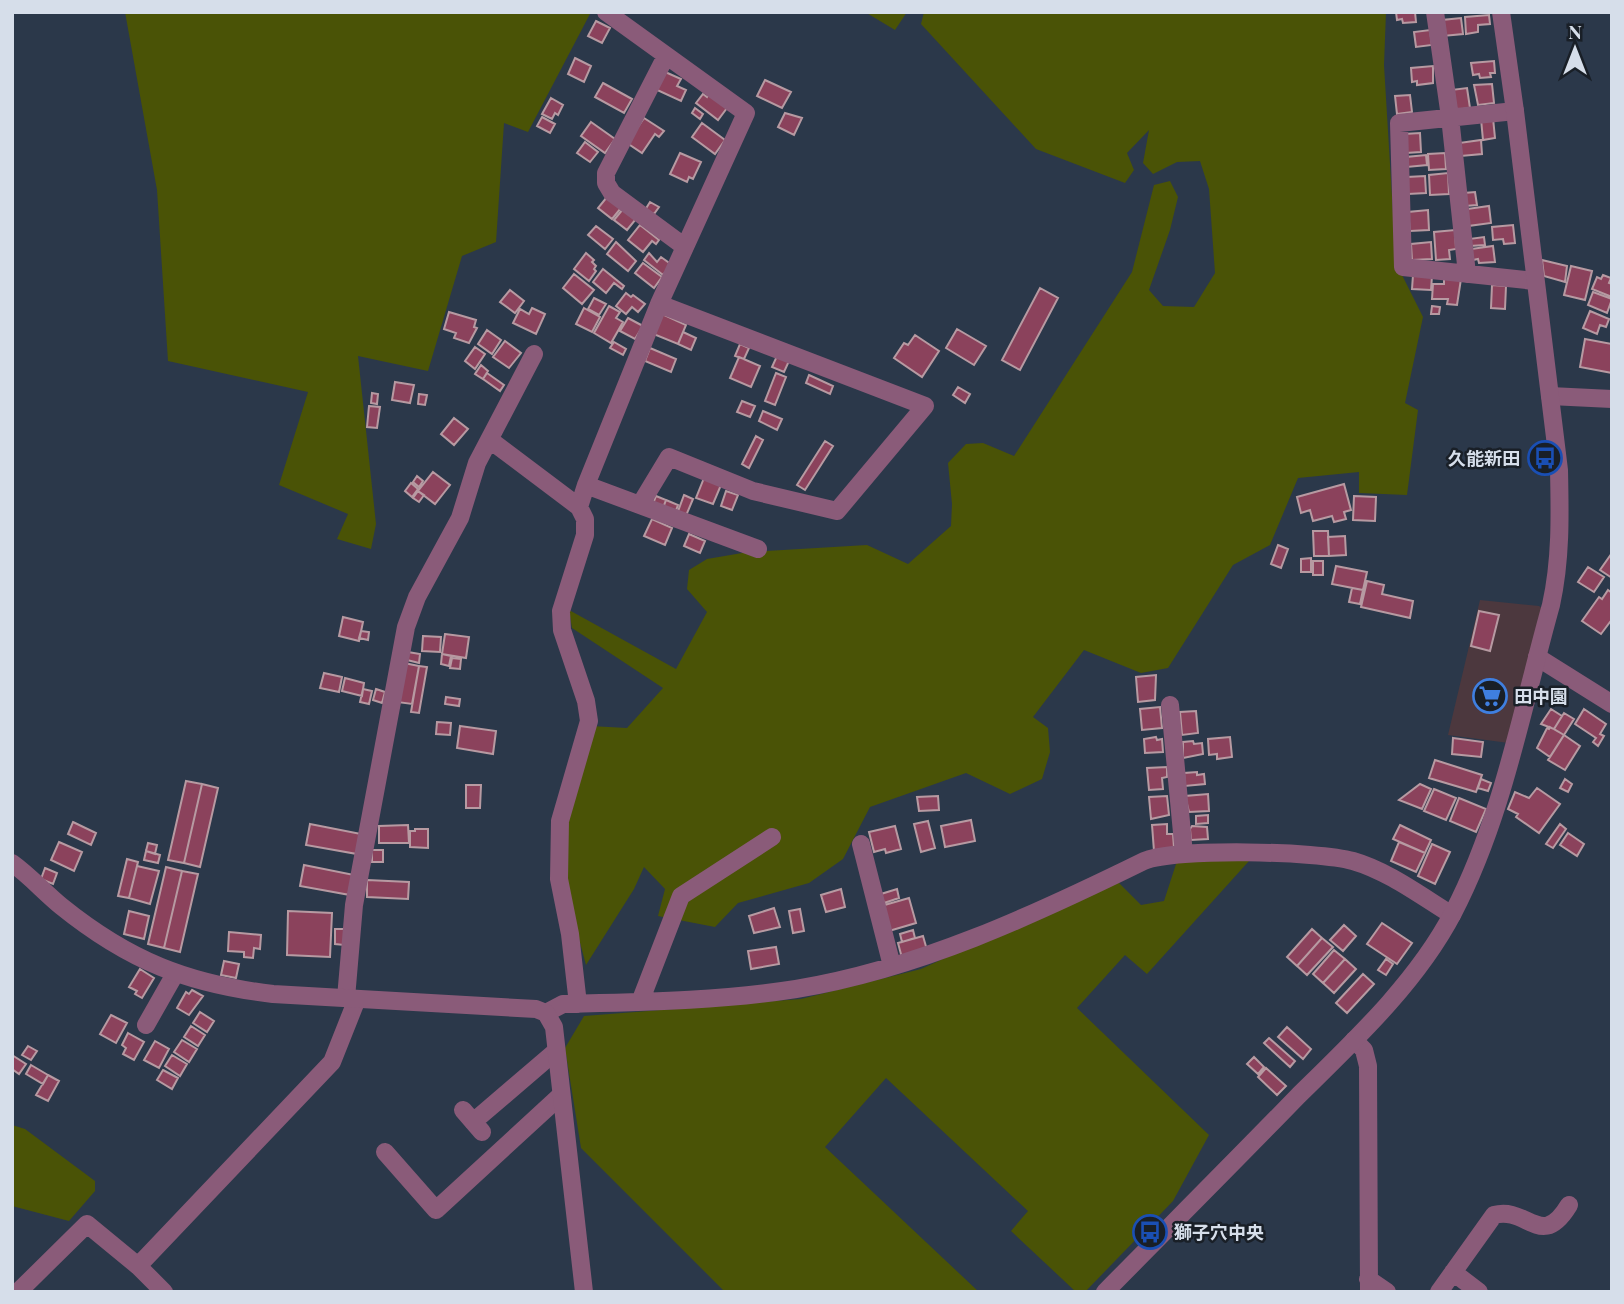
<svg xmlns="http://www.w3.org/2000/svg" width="1624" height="1304" viewBox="0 0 1624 1304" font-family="'Playfair Display','Noto Sans JP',serif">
<rect width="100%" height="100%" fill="#2b384a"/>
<!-- commercial -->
<path fill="#4c383e" d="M1480 600 1539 606 1544 610 1509 743 1448 735Z"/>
<!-- green -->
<path fill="#4a5306" d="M125 12H591L528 132 504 123 496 242 462 256 428 371 358 356 376 524 371 549 337 539 348 514 279 485 308 392 168 361 157 190Z
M865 12H907L895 30Z
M924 12H1386L1384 65 1396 263 1423 317 1405 403 1418 410 1407 495 1359 493V472L1298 478 1270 545 1233 565 1168 668 1141 673 1084 650 1033 717 1048 728 1050 752 1042 779 1010 794 966 773 870 807 843 859 809 883 738 903 715 927 658 916 665 889 644 867 634 889 586 965 563 879V822L590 726 627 728 663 688 572 628 569 610 676 669 707 612 687 589 689 570 707 559 748 552 867 545 908 564 951 526 952 504 948 463 966 444 983 443 1014 456 1132 272 1154 185 1170 181 1178 197 1170 230 1149 290 1163 306 1194 307 1215 273 1209 189 1200 161 1177 162 1153 174 1143 163 1149 130 1127 153 1134 170 1125 183 1036 149 921 24Z
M1177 861H1249L1147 974 1125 955 1077 1008 1209 1135 1173 1201 1085 1292H1076L1011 1231 1028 1211 886 1078 825 1147 979 1292H725L581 1148 565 1048 584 1016 801 999 921 969 1116 880 1141 905 1164 901Z
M12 1125 25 1129 95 1181V1191L69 1221 12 1206Z"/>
<!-- building -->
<path fill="#8b425c" stroke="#b79aa2" stroke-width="2" d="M1396 12H1415L1416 22 1403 23 1402 19 1397 20Z
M1489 15 1490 24 1478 25V32L1466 34 1465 17Z
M1461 18 1463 34 1443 36 1442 20Z
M596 21 610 28 602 43 588 36Z
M1430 30 1432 45 1416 47 1414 32Z
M575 58 591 66 584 82 568 74Z
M1494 61 1495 73H1490L1491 77 1480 78 1479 74 1473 75 1471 63Z
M1433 66V83L1417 85V81L1412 82 1411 68Z
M663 71 681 79 677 86 686 90 681 101 655 89Z
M765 80 791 92 782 108 757 96Z
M603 83 632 99 624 113 595 97Z
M1492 84 1494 103 1478 105 1474 85Z
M1467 88 1470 108 1456 110 1451 90Z
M703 94 707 97 709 94 727 108 718 120 696 103Z
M1410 95 1412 112 1397 114 1395 96Z
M551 98 563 105 558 115 555 113 552 119 542 114Z
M695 108 703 114 700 119 692 113Z
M785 113 802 118 794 135 778 127Z
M542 117 555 124 550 133 537 126Z
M644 118 664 131 659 137 655 134 642 153 627 143Z
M1493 118 1495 138 1483 140 1481 119Z
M591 122 615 139 605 153 581 136Z
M702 123 725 140 715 154 692 137Z
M1420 133 1421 152 1406 153 1404 134Z
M1481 140 1482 154 1461 156 1459 143Z
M585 142 598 152 590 162 577 153Z
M680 153 701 162 693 179 689 177 687 182 670 174Z
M1445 153 1446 169 1429 170 1428 154Z
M1426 155 1427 165 1407 167 1406 157Z
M1448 173 1449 194 1430 195 1429 175Z
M1425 176 1426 193 1408 194 1407 177Z
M1475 192 1477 205 1465 206 1464 193Z
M607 197 621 208 612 219 598 208Z
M650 202 659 207 654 214 645 210Z
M1489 206 1491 223 1468 226 1467 209Z
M623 209 636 219 627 230 614 220Z
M1428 210 1429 230 1410 231 1408 212Z
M640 225 659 240 656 244 652 241 643 252 628 240Z
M1513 225 1515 243 1504 244 1503 239 1493 240 1492 227Z
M596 226 613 239 605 249 588 235Z
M1455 230 1456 249 1449 250 1450 259 1436 260 1434 232Z
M1484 237 1485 245 1470 246 1469 239Z
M616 242 636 261 628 271 607 254Z
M1431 242 1432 259 1412 260 1411 244Z
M1493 246 1495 262 1479 263 1478 259 1473 260 1471 249Z
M586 253 594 260 592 262 596 266 594 269 596 271 589 281 574 269Z
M649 253 657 262 661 257 672 265 663 275 644 260Z
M1542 260 1567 266 1565 282 1544 276Z
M643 263 662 277 654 288 635 273Z
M1571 266 1592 271 1585 300 1564 295Z
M603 269 624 286 622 289 614 283 606 293 593 282Z
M574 274 594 290 582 304 563 288Z
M1413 275 1432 276 1431 290 1412 289Z
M1603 275 1611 278 1609 283 1612 284V297L1592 289 1597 277 1601 279Z
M1444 278 1461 279 1457 305 1447 304 1448 299H1432L1433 284H1444Z
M1492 285 1506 286 1505 309 1491 308Z
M1040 288 1058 298 1020 370 1002 360Z
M510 290 524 301 515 313 500 302Z
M1593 292 1612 299 1607 313 1588 305Z
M626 293 631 297 633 295 645 304 638 312 632 307 626 314 616 306Z
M594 298 606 304 599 315 588 309Z
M609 306 620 312 616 318 623 322 611 343 594 333Z
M1432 306 1440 307 1439 314H1431Z
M532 308 545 314 536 334 513 323 520 309 529 314Z
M584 308 600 317 592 332 576 324Z
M1590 311 1609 319 1606 327 1600 325 1597 334 1583 328Z
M449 312 476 320 474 327 477 328 469 343 454 338 456 333 444 329Z
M660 313 686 325 678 344 651 333Z
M628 318 643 326 635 339 620 331Z
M957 329 986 346 974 365 946 348Z
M487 330 501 340 492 354 478 344Z
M683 332 696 338 691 350 678 344Z
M915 335 939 351 922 377 894 358 904 343 908 345Z
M1585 339 1612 344V373L1580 367Z
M505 341 521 353 509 368 493 357Z
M614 342 626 349 623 355 610 348Z
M740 344 749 348 744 359 735 356Z
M475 347 485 354 475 369 465 361Z
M650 348 676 359 671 372 645 361Z
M777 356 789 361 784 372 772 367Z
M739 357 760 366 751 387 730 378Z
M481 365 488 371 483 379 475 374Z
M487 373 504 385 500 391 483 379Z
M776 373 786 377 775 405 765 401Z
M809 375 833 386 830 394 806 383Z
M395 382 414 385 410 403 392 400Z
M958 387 970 394 965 403 953 395Z
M372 393 378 394 377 404 371 403Z
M419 394 427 395 425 405 418 404Z
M742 401 755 406 750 417 737 412Z
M369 406 380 407 377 428 367 427Z
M763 411 782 419 777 430 759 421Z
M454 418 468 429 454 445 441 434Z
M756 436 763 440 749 468 742 464Z
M825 441 833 446 805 490 797 485Z
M433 472 450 485 435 504 418 491Z
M417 476 423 481 419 487 413 482Z
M704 478 721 485 713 504 696 498Z
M411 483 418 489 412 497 405 491Z
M1344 484 1351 510 1344 512 1346 519 1334 522 1332 516 1313 521 1310 510 1301 513 1297 497Z
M418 491 424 495 419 502 413 498Z
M726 491 738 495 732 510 721 506Z
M684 495 693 499 685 518 677 514Z
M656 496 666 500 663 508 653 504Z
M1354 496 1376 497 1375 521 1353 520Z
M666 500 678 505 675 513 663 508Z
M652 519 672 528 665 545 644 536Z
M1313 531H1328L1329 556H1314Z
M689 534 705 541 700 553 684 546Z
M1345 536 1346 555 1329 556 1328 537Z
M1278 545 1288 549 1281 568 1271 564Z
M1612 553V578L1600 570Z
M1311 558V572H1301V559Z
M1313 561H1323V575H1313Z
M1336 566 1367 572 1363 590 1332 584Z
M1588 567 1604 577 1594 592 1578 582Z
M1367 581 1384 585 1382 594 1413 601 1410 618 1361 607Z
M1352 588 1363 590 1360 604 1349 602Z
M1608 590 1612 593V623L1610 622 1601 634 1582 621 1599 597 1602 599Z
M1479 611 1499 615 1490 651 1471 646Z
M343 617 363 622 359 641 339 636Z
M361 631 369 632 368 640 359 638Z
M445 634 469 637 466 658 442 654Z
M423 636 441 637 440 652 422 651Z
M408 652 420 654 419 663 407 660Z
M442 654 451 656 449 666 441 664Z
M452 658 461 659 460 669 450 668Z
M404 663 419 666 412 704 397 702Z
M419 666 427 667 419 713 411 712Z
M324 673 342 677 339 692 320 688Z
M1156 675 1155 700 1138 702 1136 677Z
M345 678 364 683 362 696 342 691Z
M363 689 372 691 369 704 360 702Z
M376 689 385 692 382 703 373 700Z
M446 697 460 699 459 706 445 704Z
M1160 707 1162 728 1142 730 1140 709Z
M1551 709 1562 716 1554 729 1541 724Z
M1584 709 1606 724 1600 734 1604 736 1598 746 1593 742 1596 738 1575 724Z
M1196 711 1198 733 1182 735 1180 712Z
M1564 713 1574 719 1564 735 1554 729Z
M437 722 451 723 450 735 436 734Z
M460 726 496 731 493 754 457 748Z
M1550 727 1564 735 1550 757 1537 748 1547 728 1549 729Z
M1564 735 1580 746 1565 770 1548 760Z
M1156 737 1157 740 1162 739 1163 752 1145 753 1144 739Z
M1230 737 1232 757 1217 759V754L1209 755 1208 739Z
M1453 738 1483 742 1481 757 1452 754Z
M1193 741 1194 744 1202 743 1203 754 1183 758V742Z
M1435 760 1482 775 1476 792 1429 778Z
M1167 767V777L1162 778 1163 789 1149 790 1147 768Z
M1197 772V775L1204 774 1205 784 1185 786 1184 773Z
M1481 779 1491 783 1488 791 1478 788Z
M1565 779 1572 784 1568 792 1560 788Z
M186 781 202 784 184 863 168 860Z
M202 784 218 788 200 867 184 863Z
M1420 784 1431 789 1422 809 1399 800Z
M466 785H481L480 808H466Z
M1537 788 1560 804 1539 833 1516 817 1518 814 1508 809 1515 792 1529 798Z
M1434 789 1456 798 1446 820 1424 811Z
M1208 794 1209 811 1189 812 1185 796Z
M938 796 939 810 919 811 917 797Z
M1167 796 1169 815 1151 819 1149 797Z
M1459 798 1486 809 1476 832 1450 821Z
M1208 815V823L1196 824V816Z
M971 820 975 841 945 847 941 826Z
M928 821 935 848 921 852 914 824Z
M73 822 96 833 91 845 68 834Z
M310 824 361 834 357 854 306 845Z
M1167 824V834H1173L1174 848 1154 851 1152 825Z
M1560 824 1566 829 1553 848 1546 844Z
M408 825 409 843H379V826Z
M1400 825 1431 840 1425 853 1393 839Z
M895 826 901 849 886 853 885 849 874 852 869 832Z
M1192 826 1207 827 1208 839 1191 840 1190 829Z
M415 829H428V848L410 847V831H415Z
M1568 833 1584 844 1577 856 1560 845Z
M59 842 82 852 74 871 51 860Z
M1399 842 1425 853 1416 872 1391 861Z
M148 843 157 845 155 854 146 851Z
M1432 844 1450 852 1435 884 1418 876Z
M372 850H383V862H372Z
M146 851 160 855 158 863 144 860Z
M127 859 138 862 129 898 118 896Z
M304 865 354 875 350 895 300 886Z
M137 866 159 871 150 904 129 898Z
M166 867 182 871 164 948 148 944Z
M45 868 57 873 53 884 41 879Z
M182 871 198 874 180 952 164 948Z
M367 880 409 882 408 899 367 897Z
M841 889 845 907 826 912 821 895Z
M897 889 899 898 884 903 881 894Z
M909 898 916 923 889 931 881 906Z
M774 908 780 927 754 933 749 916Z
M800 909 804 931 793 933 789 911Z
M129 911 149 916 144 939 124 934Z
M288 911 332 913 330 957 287 955Z
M1382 923 1412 943 1397 964 1367 944Z
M1344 925 1356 936 1343 951 1330 940Z
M335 929H344V945L335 944Z
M1312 929 1322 938 1297 966 1287 957Z
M913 930 915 938 902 942 900 934Z
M229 932 261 935 260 949 254 948 253 958 244 957V952L228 951Z
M923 936 927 950 902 958 898 943Z
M1322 938 1333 947 1307 975 1297 966Z
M776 947 779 964 751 969 748 951Z
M1334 950 1345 959 1323 983 1313 974Z
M1345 959 1356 969 1334 993 1323 983Z
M1386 959 1393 964 1386 975 1378 970Z
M224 961 239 964 236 978 221 975Z
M140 969 154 978 142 998 135 994 137 991 129 987Z
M1363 974 1374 984 1347 1013 1336 1003Z
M192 990 203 996 189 1015 177 1008 186 992 189 994Z
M200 1012 214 1021 207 1032 193 1023Z
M111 1015 127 1023 116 1043 100 1034Z
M191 1026 205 1035 198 1046 184 1037Z
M1287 1027 1311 1049 1303 1059 1278 1037Z
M128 1033 144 1042 134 1060 123 1054 126 1048 122 1045Z
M1269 1038 1295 1061 1290 1067 1264 1043Z
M182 1040 197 1049 189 1062 174 1052Z
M155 1041 169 1049 159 1068 144 1060Z
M28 1046 37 1051 31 1060 22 1055Z
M12 1055 26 1064 19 1074 12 1069Z
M172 1055 187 1064 180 1076 165 1066Z
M1254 1057 1264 1067 1258 1074 1247 1064Z
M31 1065 48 1075 43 1084 26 1074Z
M1266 1068 1286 1086 1277 1095 1258 1077Z
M163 1070 178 1078 172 1089 157 1080Z
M48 1075 59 1081 48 1101 36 1095Z"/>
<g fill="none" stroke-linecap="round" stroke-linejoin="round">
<!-- minor -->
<path stroke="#8a5b79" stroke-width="18" d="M1435 12 1450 117 1467 274
M666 56 606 173V183L612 193 685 247
M1515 111 1399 123 1403 267 1535 281
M1550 396 1612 399
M490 440 579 507 585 519V535L561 611 562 630 586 701 589 721 560 821 559 879 570 934 578 1004
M586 485 758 549
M640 505 669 457 753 491 837 511 925 406 659 304
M579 507 586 485 659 304 746 113 606 12
M1537 657 1612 704
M1170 705 1184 854
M861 844 892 966
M346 998 354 905 406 627 417 597 460 518 477 463 534 354
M640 1002 681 896 772 837
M546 1013 563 1004C641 1002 719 1001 796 989 918 969 1034 915 1144 861 1175 848 1318 851 1353 861 1388 871 1421 896 1452 915
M146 1025 175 974
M1354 1040 1364 1050 1368 1066 1369 1292
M463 1110 482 1132
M473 1122 556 1051
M385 1152 436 1210 560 1096
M138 1266 332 1062 357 999
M1453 1272 1479 1292
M1368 1279 1387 1292
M18 1292 87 1224 138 1266 164 1292
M1439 1292 1494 1215C1528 1206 1541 1251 1569 1205"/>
<!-- tertiary -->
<path stroke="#8a5b79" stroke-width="18" d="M12 863C30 876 44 892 61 906 129 961 188 984 273 994L536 1009 546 1013 554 1027 584 1292
M1105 1292C1170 1226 1235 1161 1299 1095 1354 1041 1417 982 1453 913 1503 817 1522 708 1551 605 1561 560 1560 515 1559 470L1515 111 1501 12"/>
</g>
<!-- icons -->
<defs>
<g id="bus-ring" transform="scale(1.75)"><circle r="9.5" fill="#191f27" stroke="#1a4fb4" stroke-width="1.5"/><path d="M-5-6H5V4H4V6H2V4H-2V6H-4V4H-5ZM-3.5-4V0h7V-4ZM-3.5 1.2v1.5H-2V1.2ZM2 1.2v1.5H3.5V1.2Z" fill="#1a4fb4"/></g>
<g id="supermarket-ring" transform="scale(1.75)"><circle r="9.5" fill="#191f27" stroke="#3f7fe0" stroke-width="1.5"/><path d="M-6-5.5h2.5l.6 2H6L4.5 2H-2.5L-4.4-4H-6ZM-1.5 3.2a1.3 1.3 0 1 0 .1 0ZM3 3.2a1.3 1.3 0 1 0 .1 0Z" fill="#3f7fe0"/></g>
</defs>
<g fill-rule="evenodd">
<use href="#bus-ring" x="1545" y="458"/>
<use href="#supermarket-ring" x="1490" y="696"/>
<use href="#bus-ring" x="1150" y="1232"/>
</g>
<g text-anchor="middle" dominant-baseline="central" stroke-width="5" stroke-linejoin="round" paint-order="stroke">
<!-- poi labels -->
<g font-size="18" font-weight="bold" fill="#d6deea" stroke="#191f27" text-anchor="start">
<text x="1520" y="458" text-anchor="end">久能新田</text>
<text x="1514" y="696">田中園</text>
<text x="1174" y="1232">獅子穴中央</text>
</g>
</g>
<!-- border -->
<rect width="1624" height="1304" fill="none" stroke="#d6deea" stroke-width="28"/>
<!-- north arrow -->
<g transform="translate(1575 49)" stroke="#191f27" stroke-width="5" paint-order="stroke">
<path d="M0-5L12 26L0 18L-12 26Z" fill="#d6deea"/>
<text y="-10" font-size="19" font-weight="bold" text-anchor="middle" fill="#d6deea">N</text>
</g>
</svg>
